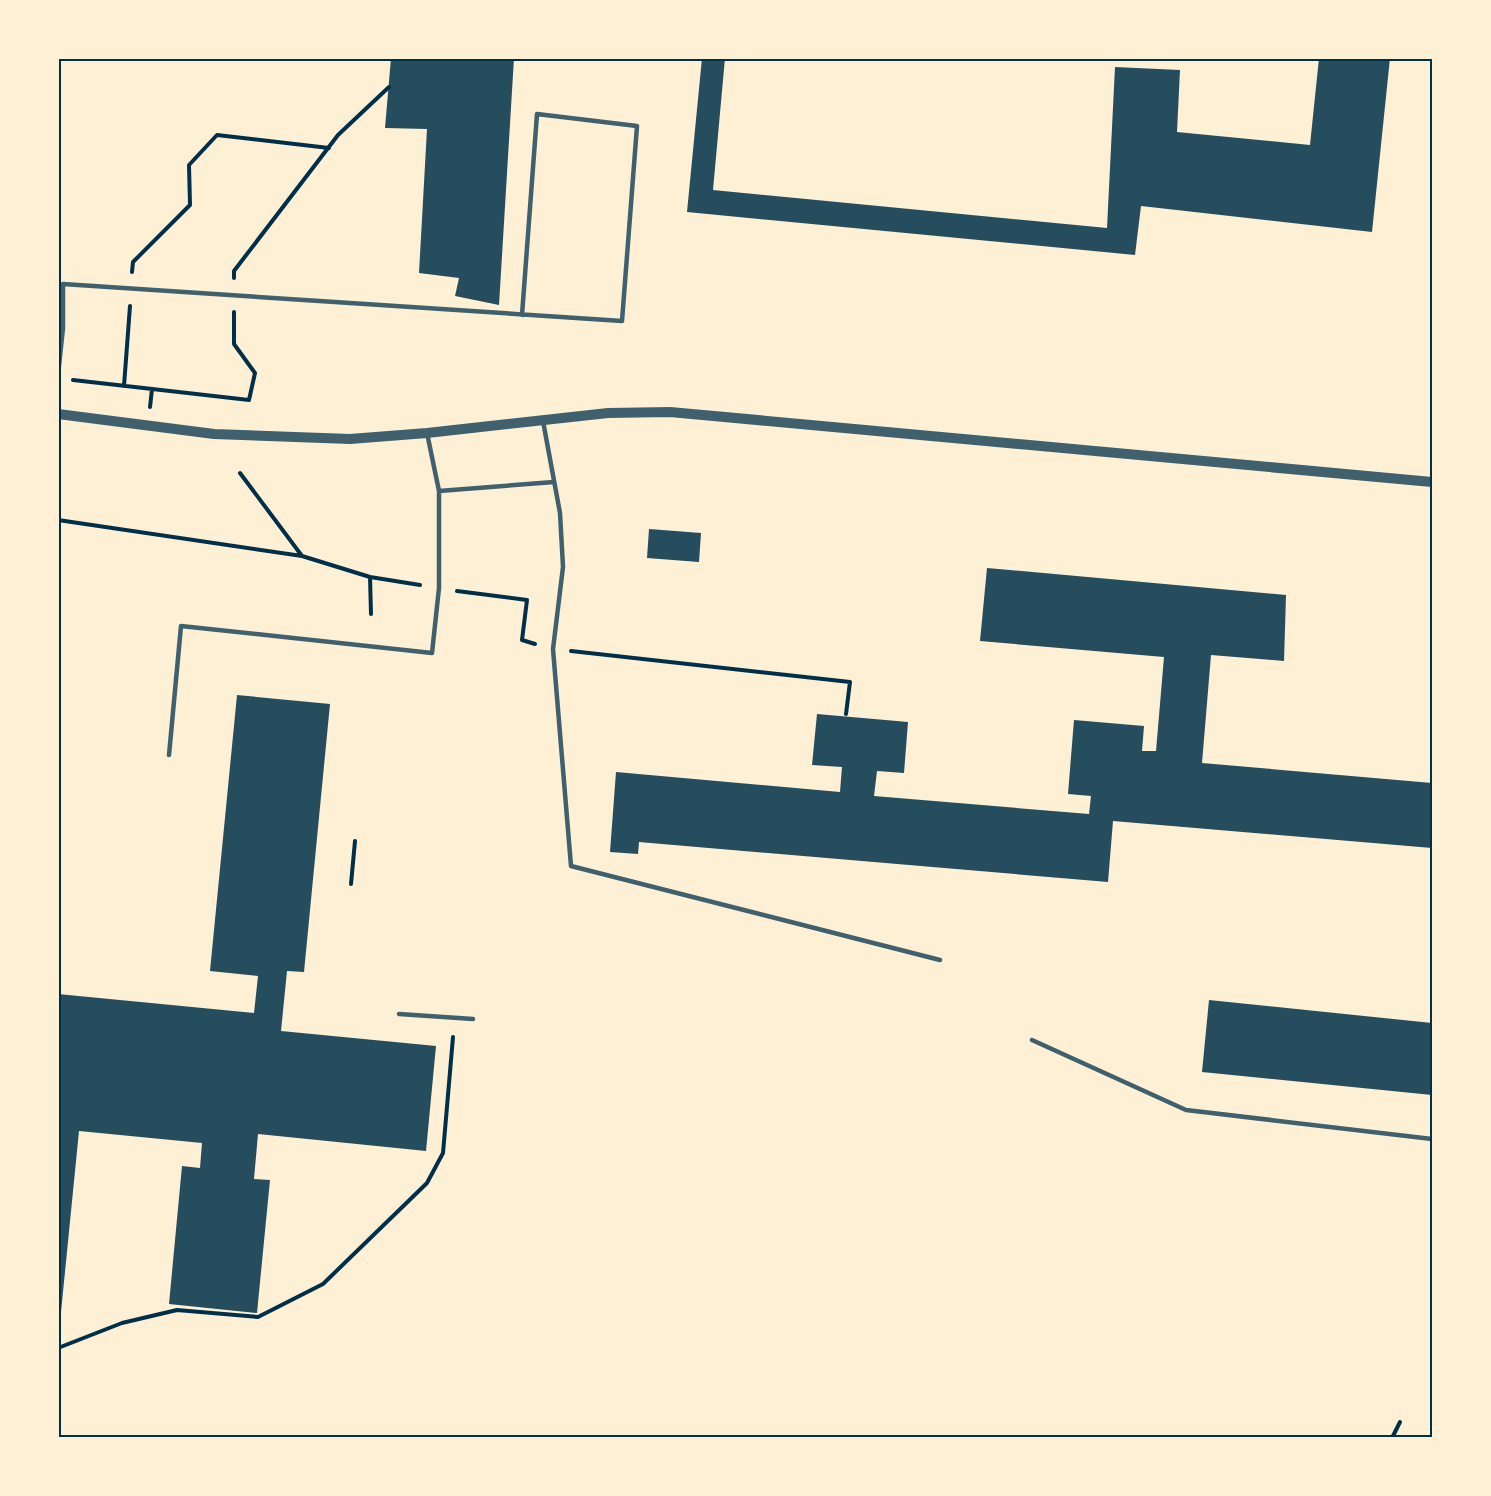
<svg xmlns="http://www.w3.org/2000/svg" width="1491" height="1496" viewBox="0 0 1491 1496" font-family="Lato,sans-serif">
<rect width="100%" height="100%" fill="#fdf0d5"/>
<!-- building -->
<path fill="#264d5e" d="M391 58H514L499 305 455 296 459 278 419 273 427 129 385 128Z
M702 58H725L713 190 1107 228 1115 67 1180 70 1177 132 1310 145 1319 58H1390L1372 232 1141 206 1135 255 687 212Z
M649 529 701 533 699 562 647 558Z
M987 568 1286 595 1284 661 1211 655 1202 763 1432 783V848L1113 821 1108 882 639 842 638 854 610 852 616 772 840 792 842 767 812 765 817 714 908 722 904 773 877 771 874 796 1089 814 1091 796 1068 794 1074 720 1144 726 1142 751H1156L1164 657 980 641Z
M237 695 330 704 304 972 287 971 281 1031 436 1046 426 1151 258 1134 254 1179 270 1180 257 1313 169 1304 182 1166 200 1168 202 1143 79 1131 60 1322H58V994L254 1013 258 976 210 971Z
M1209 1000 1432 1023V1095L1202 1072Z"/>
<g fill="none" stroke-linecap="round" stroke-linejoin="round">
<!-- path -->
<path stroke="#003049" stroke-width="4" d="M132 272 133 262 190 205 189 165 217 135 329 148
M234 278V271L338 135 389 87
M73 380 249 400 255 373 234 344V312
M124 386 130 306
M150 407 152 389
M240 473 302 556
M58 520 302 556 370 577 420 585
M370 577 371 614
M457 591 527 600 522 640 535 644
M571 651 850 682 846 714
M351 884 355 841
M58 1348 122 1323 177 1310 258 1317 323 1284 427 1183 443 1153 453 1037
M1392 1438 1400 1422"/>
<!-- service -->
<path stroke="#3f606c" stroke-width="4.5" d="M58 375 63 328V284C249 295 436 310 622 321L637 126 537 114 522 315
M543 421 560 513 563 567 553 649 571 866 940 960
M439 491 554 482
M169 755 181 626 432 653 439 588V491L427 433
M399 1014 473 1019
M1032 1040 1186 1110 1432 1139"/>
<!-- tertiary -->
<path stroke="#3f606c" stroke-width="10" d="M58 414 214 434 350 439 427 433 608 413 670 412 1432 482"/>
</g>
<!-- border -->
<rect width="1491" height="1496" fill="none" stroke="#fdf0d5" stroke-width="120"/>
<rect x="60" y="60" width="1371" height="1376" fill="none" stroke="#003049" stroke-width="2"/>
</svg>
